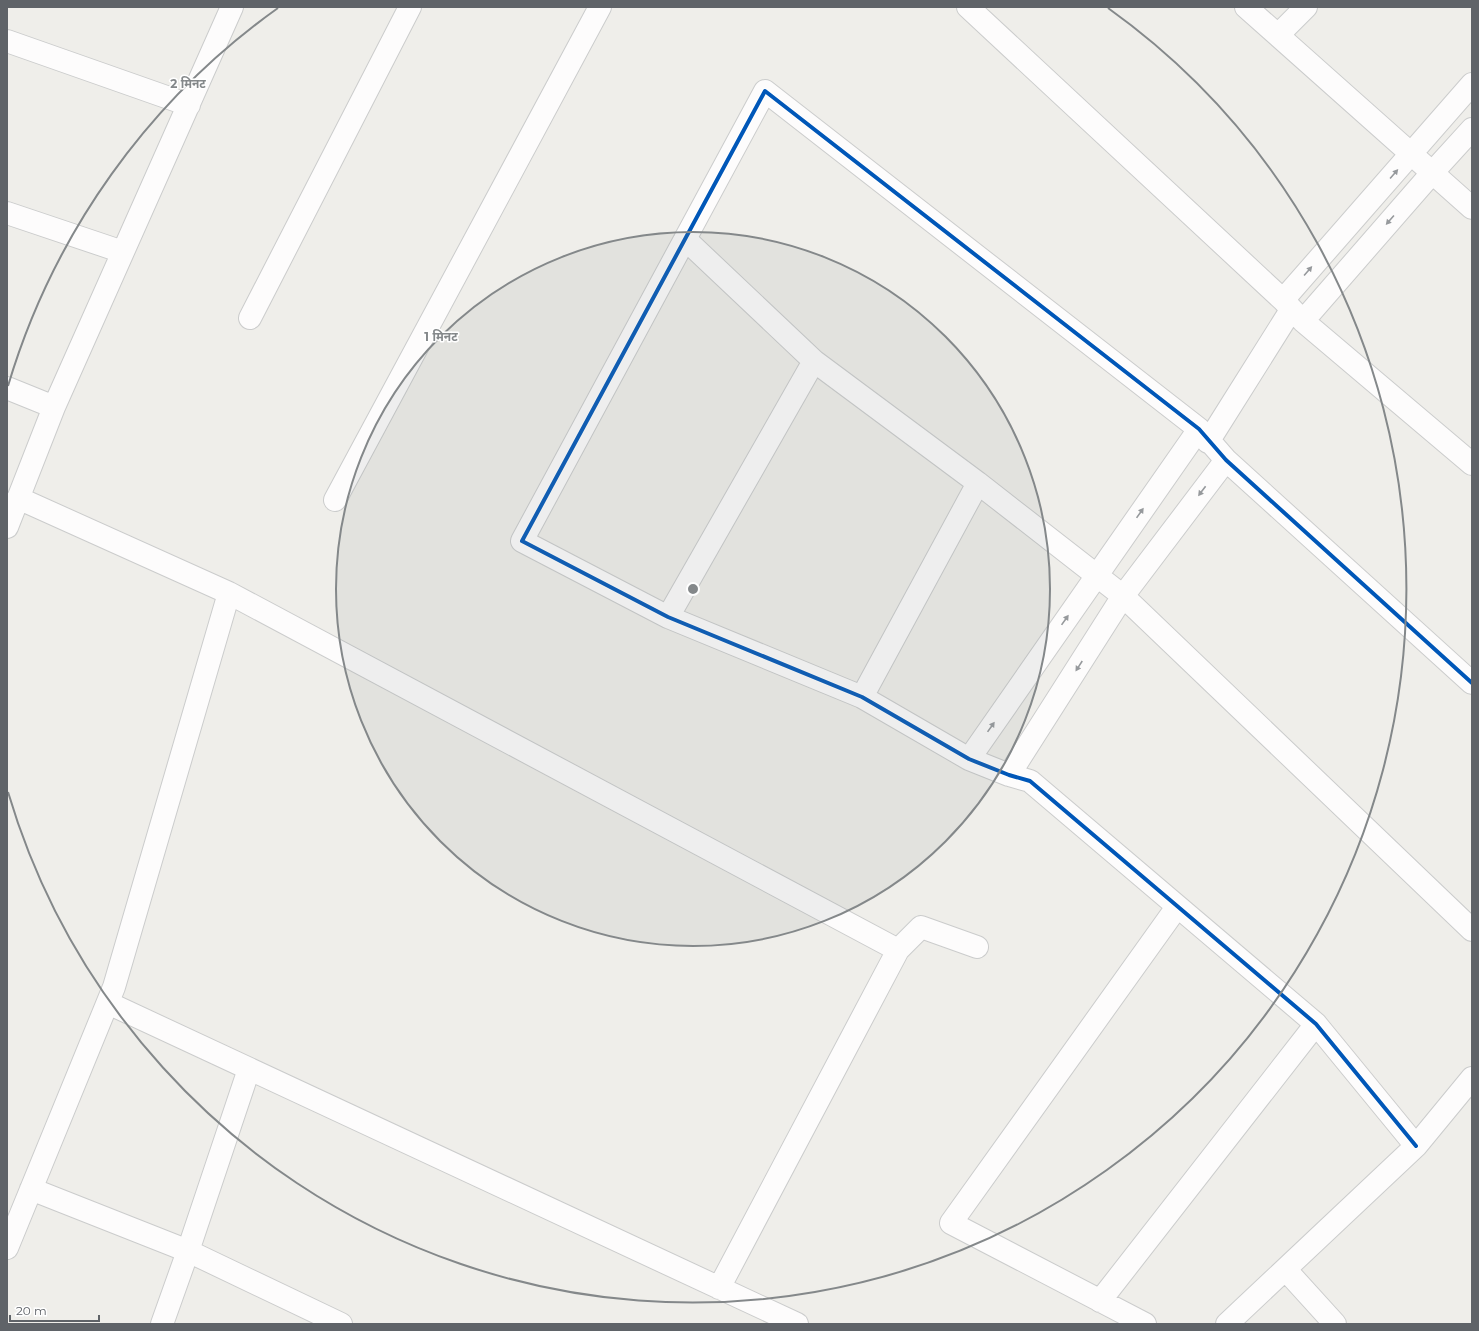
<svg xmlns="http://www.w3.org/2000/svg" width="1479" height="1331" viewBox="0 0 1479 1331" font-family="Montserrat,'Noto Sans Devanagari',sans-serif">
<rect width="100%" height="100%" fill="#efeeea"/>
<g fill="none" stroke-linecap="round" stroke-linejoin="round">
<!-- minor casing -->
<g stroke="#cbcccc" stroke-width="24">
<path id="minor" d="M968 7 1283 300 1303 321 1472 464
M1246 7 1472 208
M1278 35 1306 7
M7 41 189 105
M7 213 123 252
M685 239 814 361 978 483 1123 596 1472 930
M1283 300 1472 84
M250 318 410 7
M1303 321 1432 173 1472 129
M7 388 54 407
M1208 442 1291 310
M18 498 229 593 898 950
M335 500 600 7
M7 527 54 407 232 7
M668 617 814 361
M862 697 978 483
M969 759 1199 429
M1009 775 1123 596 1226 460
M108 1003 797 1324
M1416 1146 1316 1024 1030 781 1009 775 969 759 862 697 668 617 522 541 765 91 1199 429 1226 460 1472 683
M31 1189 188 1251 341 1324
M7 1248 114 987 229 593
M1286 1270 1335 1324
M719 1288 898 950 921 927 977 947
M1100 1301 1316 1024
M162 1324 188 1251 249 1069
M1145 1324 951 1223 1177 907
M1227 1324 1416 1146 1472 1078"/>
</g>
<!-- minor -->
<use href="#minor" stroke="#fdfcfc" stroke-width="22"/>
<!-- cycleway casing -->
<g stroke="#fff" stroke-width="6">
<path id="cycleway" d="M1416 1146 1316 1024 1030 781 1009 775 969 759 862 697 668 617 522 541 765 91 1199 429 1226 460 1472 683"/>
</g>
<!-- cycleway -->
<use href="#cycleway" stroke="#0057b8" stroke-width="4"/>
</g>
<!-- one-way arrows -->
<defs><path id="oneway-solid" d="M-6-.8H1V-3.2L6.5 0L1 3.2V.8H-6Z"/></defs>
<g fill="#96999c">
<use href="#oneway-solid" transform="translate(1394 174) rotate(-49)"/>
<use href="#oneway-solid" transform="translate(1390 220) rotate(131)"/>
<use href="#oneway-solid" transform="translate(1308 271) rotate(-49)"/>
<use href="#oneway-solid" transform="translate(1202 491) rotate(127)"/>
<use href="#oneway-solid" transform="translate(1140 513) rotate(-55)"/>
<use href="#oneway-solid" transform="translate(1065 620) rotate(-55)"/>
<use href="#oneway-solid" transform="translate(1079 666) rotate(123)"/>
<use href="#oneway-solid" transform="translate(991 727) rotate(-55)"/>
</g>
<!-- distance rings -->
<circle cx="693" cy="589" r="357" fill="#84888a" fill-opacity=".12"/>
<g fill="none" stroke="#84888a" stroke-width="2">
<circle cx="693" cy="589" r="357"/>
<path d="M8 386A714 714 0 0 1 278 8M1108 8A714 714 0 1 1 8 792"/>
</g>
<circle cx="693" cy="589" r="6" fill="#84888a" stroke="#fff" stroke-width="2"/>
<g font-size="12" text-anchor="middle" font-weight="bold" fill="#84888a" stroke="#fff" stroke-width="3" stroke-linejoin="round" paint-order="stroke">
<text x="188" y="88">2 मिनट</text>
<text x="441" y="341">1 मिनट</text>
</g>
<!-- border -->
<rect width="1479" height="1331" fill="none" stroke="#5f6368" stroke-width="16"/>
<!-- scale -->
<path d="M10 1315v6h89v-6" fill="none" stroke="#5f6368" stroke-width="2"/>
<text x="16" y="1315" font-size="12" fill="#5f6368" stroke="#ffffff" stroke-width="3" paint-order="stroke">20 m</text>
</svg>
